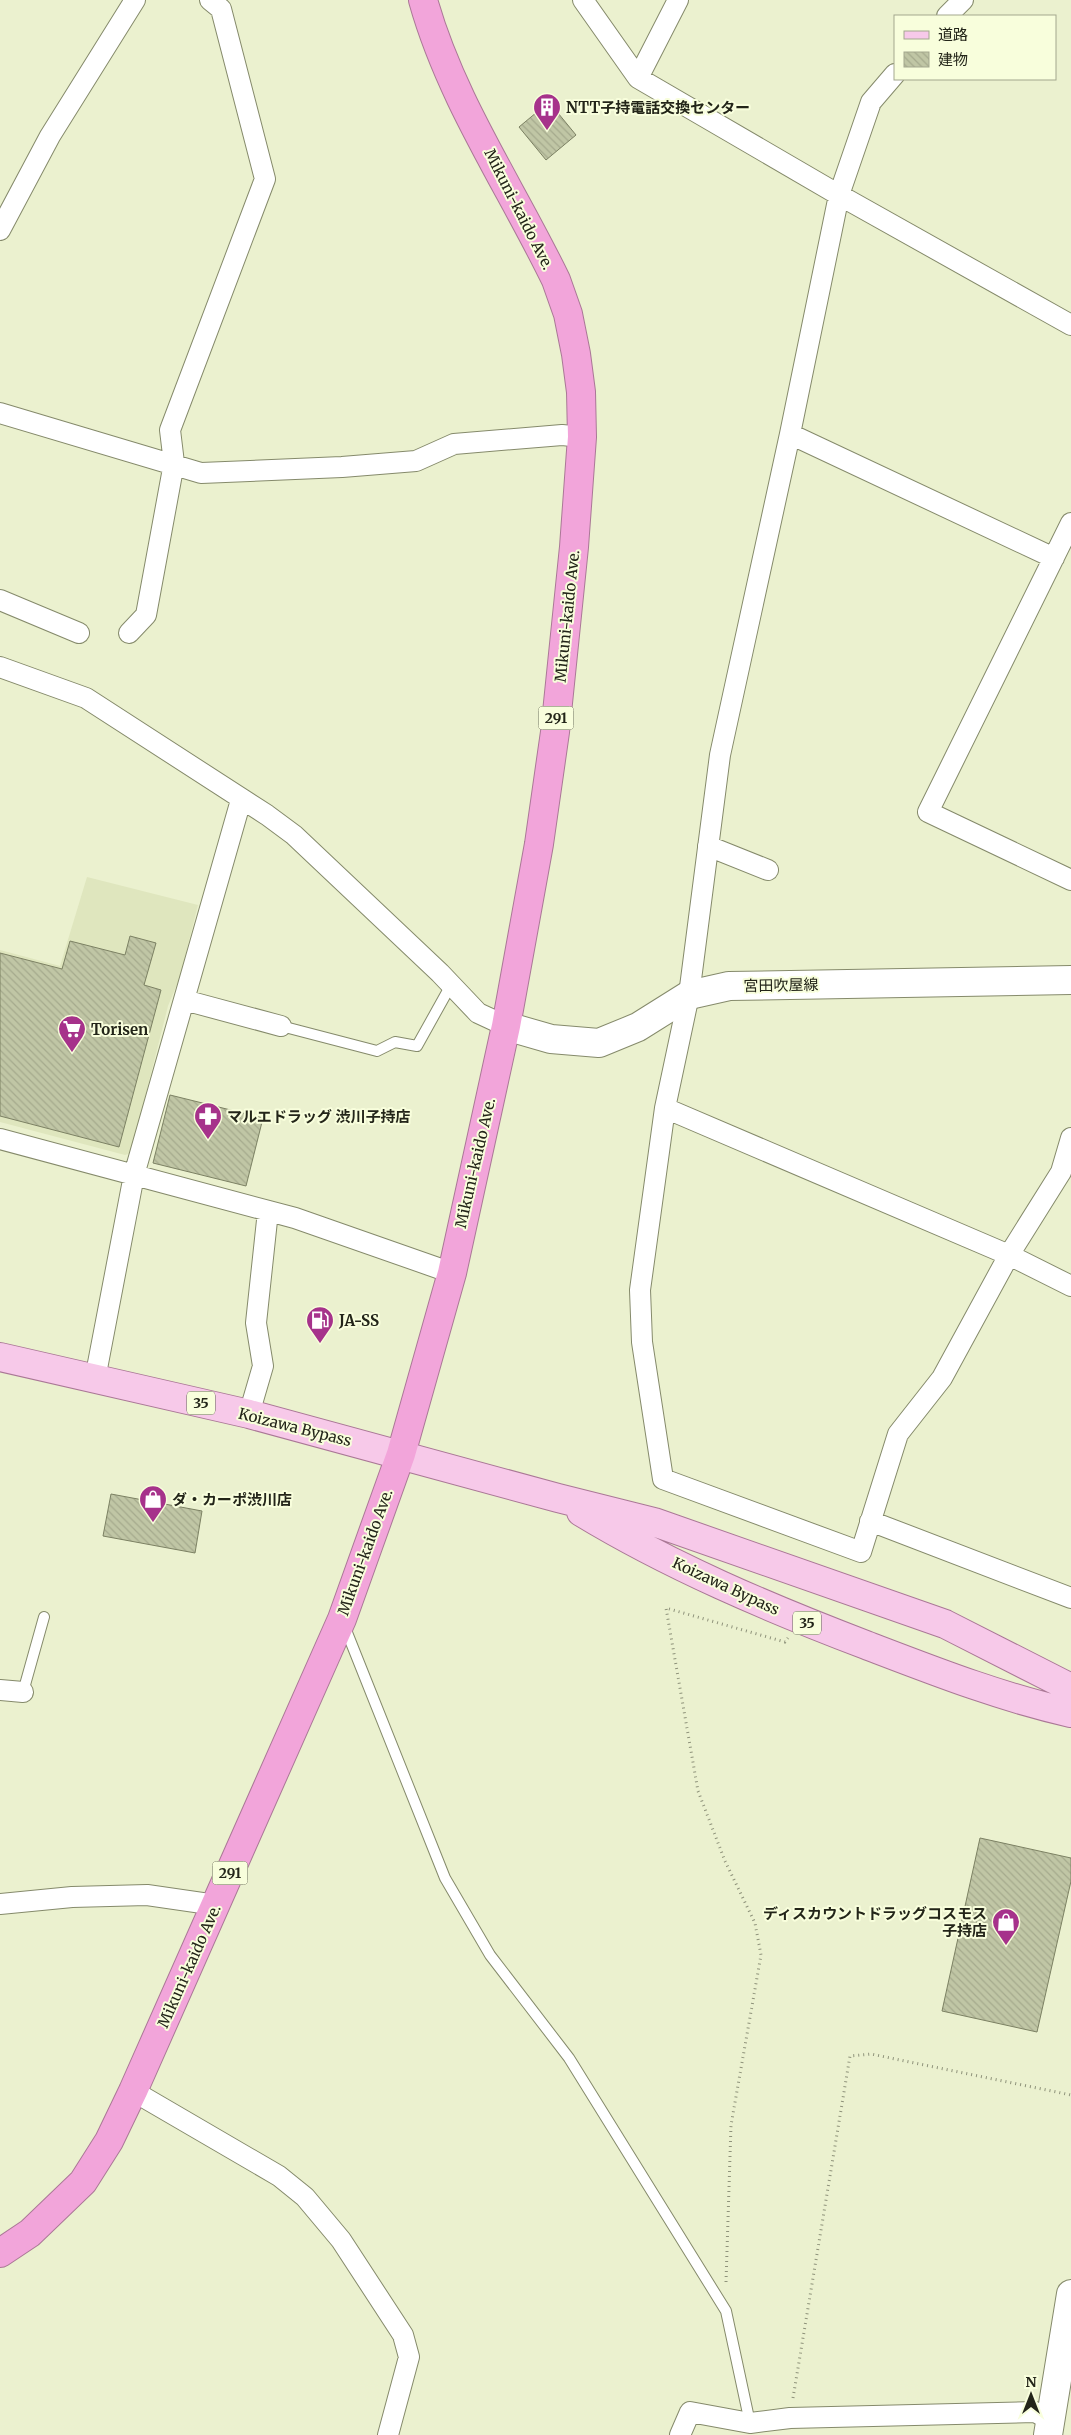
<svg xmlns="http://www.w3.org/2000/svg" width="1071" height="2435" viewBox="0 0 1071 2435" font-family="Merriweather,'Noto Sans JP',serif">
<defs>
<pattern id="building-back-hatch" width="6" height="6" patternUnits="userSpaceOnUse" patternTransform="scale(1.25)"><rect width="6" height="6" fill="#c0c6a5"/><path d="M-1 5l2 2M0 0l6 6M5-1l2 2" fill="none" stroke="#a5aa8d"/></pattern>
</defs>
<rect width="100%" height="100%" fill="#ebf1cf"/>
<!-- built -->
<path fill="#dfe6be" d="M87 877 198 905 180 977 168 1006 131 1153 125 1155 0 1122V950L60 966Z"/>
<!-- building -->
<path fill="url(#building-back-hatch)" stroke="#7c8163" d="M549 102 576 135 546 160 519 127Z
M130 936 156 943 144 985 161 990 119 1147 0 1116V953L62 969 70 941 125 955Z
M170 1095 263 1118 246 1186 153 1163Z
M111 1494 202 1511 195 1553 103 1536Z
M980 1838 1071 1858V1881L1037 2032 942 2011Z"/>
<g fill="none" stroke-linecap="round" stroke-linejoin="round">
<!-- lane casing -->
<g stroke="#858a6b" stroke-width="12">
<path id="lane" d="M281 1026 377 1051 395 1042 417 1046 451 985
M344 1625 445 1878 490 1955 569 2058 726 2311 750 2423
M23 1692 44 1617"/>
</g>
<!-- street casing -->
<g stroke="#858a6b" stroke-width="22">
<path id="street" d="M583 0 638 78 839 195 1071 325
M947 16 963 0
M895 74 871 102 839 195 790 434 720 755 689 995 665 1108 640 1290 642 1342 663 1479 861 1552 898 1434 942 1378 1009 1255 1061 1172 1071 1138
M638 78 678 0
M0 230 50 136 135 0
M0 413 201 473 342 467 416 461 454 444 562 435 582 437
M790 434 1054 558
M1071 523 928 812 1071 880
M0 600 79 633
M129 633 146 615 174 463 170 430 265 179 221 9 210 0
M0 667 86 698 267 815 294 835 440 973 478 1013 506 1026
M708 846 768 870
M184 1000 281 1026
M665 1108 1009 1255 1071 1286
M0 1139 295 1218 452 1273
M95 1379 134 1175 241 800
M249 1414 263 1366 256 1323 268 1211
M870 1521 1071 1598
M0 1690 23 1692
M0 1904 72 1897 147 1895 216 1905
M133 2091 279 2176 305 2197 341 2240 403 2335 409 2357 388 2435
M680 2435 690 2412 750 2423 790 2418 1035 2412 1050 2420"/>
</g>
<!-- secondary casing -->
<g stroke="#858a6b" stroke-width="30">
<path id="secondary" d="M506 1026 551 1039 599 1043 638 1027 689 995 729 986 1071 980
M1048 2435 1071 2294"/>
</g>
<!-- primary casing -->
<g stroke="#aa7896" stroke-width="30">
<path id="primary" d="M0 1357 249 1414 558 1498 654 1522 945 1624 1071 1688
M581 1512C670 1566 769 1608 866 1645 934 1671 1000 1697 1071 1713"/>
</g>
<!-- highway casing -->
<g stroke="#aa7896" stroke-width="30">
<path id="highway" d="M0 2253 30 2233 83 2182 109 2141 133 2091 342 1619 401 1454 452 1273 506 1026 539 844 555 732 574 547 582 437 581 392 576 354 568 314 556 280C511 187 451 100 423 0"/>
</g>
<!-- path -->
<path stroke="#8f937b" stroke-width="3" stroke-dasharray="1 4" stroke-linecap="butt" d="M726 2282 731 2125 761 1955 755 1923 725 1861 698 1791 666 1608 785 1642 788 1638
M793 2398 850 2056 871 2054 1071 2095"/>
<!-- lane -->
<use href="#lane" stroke="#fff" stroke-width="10"/>
<!-- street -->
<use href="#street" stroke="#fff" stroke-width="20"/>
<!-- secondary -->
<use href="#secondary" stroke="#fff" stroke-width="28"/>
<!-- primary -->
<use href="#primary" stroke="#f7c9e9" stroke-width="28"/>
<!-- highway -->
<use href="#highway" stroke="#f2a5da" stroke-width="28"/>
</g>
<!-- icons -->
<defs>
<g id="building-pin" transform="scale(1.4375)"><path d="M0 17L-7.5 6A9.5 9.5 0 1 1 7.5 6Z" fill="#a6328b" stroke="#f8fedc"/><path d="M-4-6H4V6H1V3H-1V6H-4ZM-2.5-4.3h1.7v1.8h-1.7ZM.8-4.3h1.7v1.8H.8ZM-2.5-1h1.7V.8h-1.7ZM.8-1h1.7V.8H.8Z" fill="#fff"/></g>
<g id="supermarket-pin" transform="scale(1.4375)"><path d="M0 17L-7.5 6A9.5 9.5 0 1 1 7.5 6Z" fill="#a6328b" stroke="#f8fedc"/><path d="M-6-5.5h2.5l.6 2H6L4.5 2H-2.5L-4.4-4H-6ZM-1.5 3.2a1.3 1.3 0 1 0 .1 0ZM3 3.2a1.3 1.3 0 1 0 .1 0Z" fill="#fff"/></g>
<g id="pharmacy-pin" transform="scale(1.4375)"><path d="M0 17L-7.5 6A9.5 9.5 0 1 1 7.5 6Z" fill="#a6328b" stroke="#f8fedc"/><path d="M-2-6h4v4h4v4h-4v4h-4v-4h-4v-4h4Z" fill="#fff"/></g>
<g id="fuel-pin" transform="scale(1.4375)"><path d="M0 17L-7.5 6A9.5 9.5 0 1 1 7.5 6Z" fill="#a6328b" stroke="#f8fedc"/><path d="M-5.5-6h7V0h2V4h1.3V-2.5L3-4.5l.8-.8L6-3V5H2.5V1h-1V6h-7ZM-4.2-4.7v3.2H.2V-4.7Z" fill="#fff"/></g>
<g id="shop-pin" transform="scale(1.4375)"><path d="M0 17L-7.5 6A9.5 9.5 0 1 1 7.5 6Z" fill="#a6328b" stroke="#f8fedc"/><path d="M-5-2.5h2.3a2.7 3.5 0 0 1 5.4 0H5L5.5 6h-11ZM-1.5-2.5h3a1.5 2.3 0 0 0-3 0Z" fill="#fff"/></g>
</defs>
<g fill-rule="evenodd">
<use href="#building-pin" x="547" y="107"/>
<use href="#supermarket-pin" x="72" y="1029"/>
<use href="#pharmacy-pin" x="208" y="1116"/>
<use href="#fuel-pin" x="320" y="1320"/>
<use href="#shop-pin" x="153" y="1499"/>
<use href="#shop-pin" x="1006" y="1922"/>
</g>
<g text-anchor="middle" dominant-baseline="central" stroke-width="4" stroke-linejoin="round" paint-order="stroke">
<!-- shield labels -->
<g fill="#f8fedc" stroke="#636654" stroke-width="1">
<rect x="538.5" y="706.5" width="35" height="23" rx="4"/>
<rect x="187" y="1391.5" width="28" height="23" rx="4"/>
<rect x="793" y="1611.5" width="28" height="23" rx="4"/>
<rect x="212.5" y="1861.5" width="35" height="23" rx="4"/>
</g>
<g font-size="14" font-weight="bold" fill="#232519">
<text x="556" y="718">291</text>
<text x="201" y="1403">35</text>
<text x="807" y="1623">35</text>
<text x="230" y="1873">291</text>
</g>
<!-- poi labels -->
<g font-size="15" font-weight="bold" fill="#232519" stroke="#f8fedc" text-anchor="start">
<text x="566" y="107">NTT子持電話交換センター</text>
<text x="91" y="1029">Torisen</text>
<text x="227" y="1116">マルエドラッグ 渋川子持店</text>
<text x="339" y="1320">JA-SS</text>
<text x="172" y="1499">ダ・カーポ渋川店</text>
<text x="987" y="1913" text-anchor="end">ディスカウントドラッグコスモス<tspan x="987" dy="17">子持店</tspan></text>
</g>
<!-- street labels -->
<g font-size="15" fill="#232519" stroke="#f8fedc">
<text transform="translate(519 209) rotate(63)">Mikuni-kaido Ave.</text>
<text transform="translate(567 616) rotate(-84)">Mikuni-kaido Ave.</text>
<text transform="translate(781 985) rotate(-1)">宮田吹屋線</text>
<text transform="translate(475 1163) rotate(-77)">Mikuni-kaido Ave.</text>
<text transform="translate(295 1427) rotate(14)">Koizawa Bypass</text>
<text transform="translate(365 1552) rotate(-70)">Mikuni-kaido Ave.</text>
<text transform="translate(726 1586) rotate(25)">Koizawa Bypass</text>
<text transform="translate(189 1966) rotate(-66)">Mikuni-kaido Ave.</text>
</g>
</g>
<!-- legend -->
<rect x="894" y="15" width="162" height="65" fill="#f8fedc" stroke="#a3a78e"/>
<rect x="904" y="31" width="25" height="8" fill="#f7c9e9" stroke="#a3a78e"/>
<text x="938" y="40" font-size="15" fill="#232519">道路</text>
<rect x="904" y="52" width="25" height="15" fill="url(#building-back-hatch)" stroke="#a3a78e"/>
<text x="938" y="65" font-size="15" fill="#232519">建物</text>
<!-- north arrow -->
<g transform="translate(1031 2395)" stroke="#f8fedc" stroke-width="4" paint-order="stroke">
<path d="M0-4L9 19L0 12L-9 19Z" fill="#232519"/>
<text y="-8" font-size="14" font-weight="bold" text-anchor="middle" fill="#232519">N</text>
</g>
</svg>
